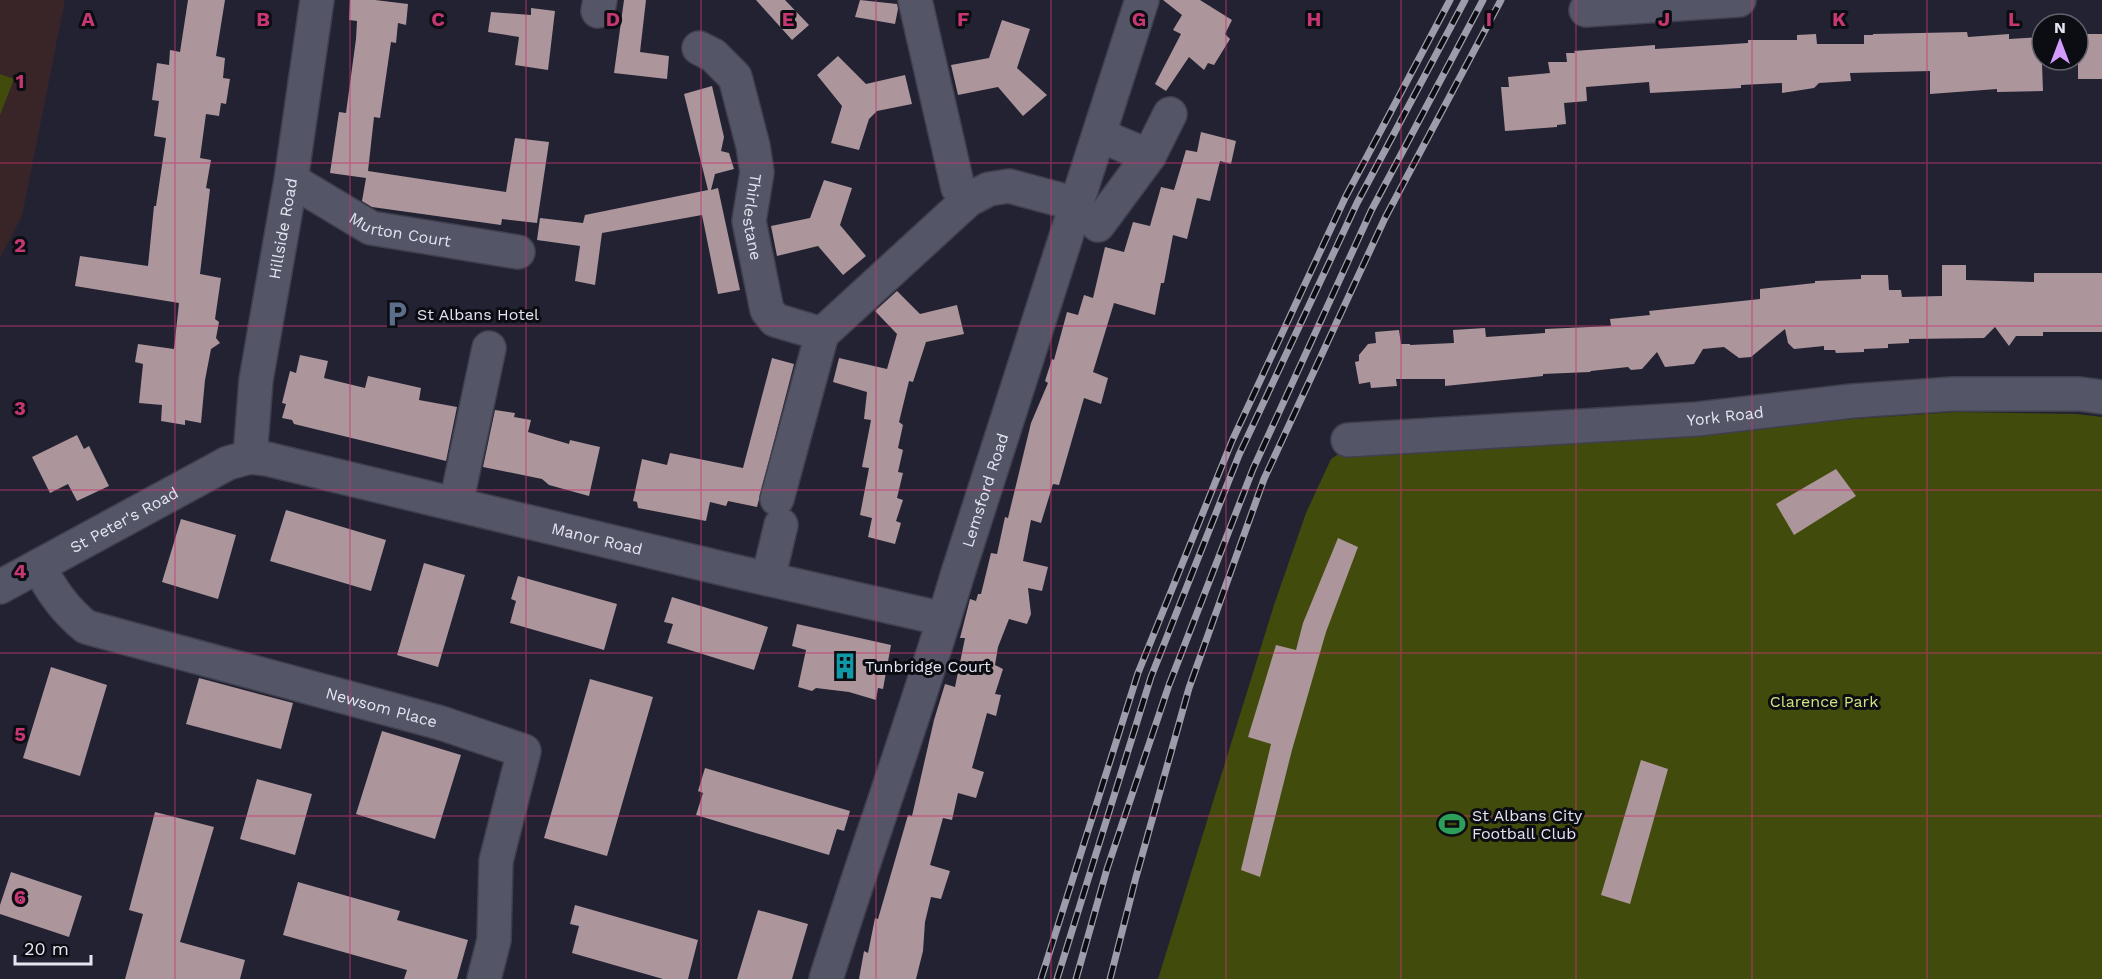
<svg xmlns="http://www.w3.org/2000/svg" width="2102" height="979" viewBox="0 0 2102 979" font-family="'Work Sans',sans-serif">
<rect width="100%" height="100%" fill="#222232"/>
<!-- education -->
<path fill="#392528" d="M0 0H65L22 216 0 258Z"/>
<!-- green -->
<path fill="#414b0b" d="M0 74 14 79 0 115Z
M1956 412 2077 414 2102 417V979H1158L1274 605 1306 513 1331 459 1340 453 1682 436 1853 419Z"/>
<!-- building -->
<path fill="#ad959c" d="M188 0H225L216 56 225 58 223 78 230 79 226 104 221 103 219 116 206 114 200 158 211 160 206 188 210 189 200 274 221 278 215 319 219 322 216 338 220 343 211 349 205 380 201 423 185 420V425L161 421 162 405 139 403 143 364 135 362 138 344 174 349 179 303 75 286 80 256 148 266 154 206H156L166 138 154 136 159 101 152 100 157 63 169 65 170 50 180 52Z
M350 0H375L408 4 406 25 398 23 396 43 391 42 380 118 374 117 368 171 506 192 515 138 549 142 537 223 502 219 501 225 372 207 362 201 366 178 330 173 339 112 346 113 356 39 357 21 349 20Z
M624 0H646L640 52 669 56 667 79 614 73Z
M756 0H785L809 25 792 40Z
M860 0 897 4 898 9 895 24 855 17Z
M1163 0H1200L1232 20 1225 34 1230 39 1214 65 1208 63 1204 70 1189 57 1166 91 1155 84 1181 34 1173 30 1182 15Z
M531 8 555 11 548 70 515 65 519 37 488 32 491 12 531 15Z
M1002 20 1030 29 1017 68 1047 95 1023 116 998 87 958 95 951 65 989 58Z
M1967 32 1968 37 2009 34V39L2041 37 2043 91 1997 92V89L1930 94V71L1850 73 1851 81 1819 83 1814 88 1782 93V83L1741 85V88L1650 93 1649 82 1586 87 1587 101 1564 103 1566 124 1557 125V127L1505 131 1501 87H1509L1508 77 1550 73 1548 62H1567L1566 53H1575L1574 51 1655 45V49L1748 43V40H1797V35L1816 34 1817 44H1864V35H1873V34Z
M2078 34H2102V79H2078Z
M838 56 866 84 905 75 912 104 877 111 869 119 859 150 831 143 842 106 817 75Z
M712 86 724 137 721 151 729 153 734 169 715 174 711 190 718 188 740 290 718 294 702 215 602 233 595 285 575 281 580 246 537 240 540 218 583 223 585 215 708 190 684 94Z
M1201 132 1236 141 1231 164 1220 161 1210 201 1197 198 1187 239 1173 235 1164 283H1161L1155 315 1114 303 1093 372 1108 378 1101 404 1084 398 1059 485 1053 484 1041 523 1031 520 1023 561 1048 567 1042 591 1028 588 1031 614 1027 624 1009 619 998 647 995 665 1003 669 995 694 1001 695 996 716 987 713 972 768 984 772 976 798 958 793 952 820 943 818 930 865 950 871 941 899 931 897 925 922 923 951 916 979H859L864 951 868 953 875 918 878 919 908 815 912 816 934 720 945 684 955 687 965 638H960L970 599 976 601 978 594H981L991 553 997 554 1005 517 1008 518 1031 423 1048 383 1045 381 1052 359 1054 360 1067 312 1078 315 1084 295 1093 298 1105 247 1124 252 1133 222 1150 226 1161 187 1174 190 1186 150 1197 152Z
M824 180 852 188 840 225 866 256 843 275 818 246 777 256 771 226 810 218Z
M1942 265H1966V280L2034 282V273H2102V332H2043V336H2016L2009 346 1995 327 1984 338 1909 339V343L1888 344V348L1864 349V352L1836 353 1835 350H1824V346L1794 349 1788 343 1785 329 1751 357 1739 358 1724 347 1703 349 1694 364 1665 367 1657 352 1642 369 1631 370 1628 367 1591 371 1590 372 1543 374V376L1445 386V379H1396L1397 386 1371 388 1370 382 1359 384 1355 362 1359 361V355L1368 344 1376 343 1375 332 1399 330 1401 344H1410V345L1454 343 1453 330 1485 328 1486 337 1545 333V329L1611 326 1610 319 1650 315 1649 311 1760 299V289L1815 283V281L1861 279V275H1888L1889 290H1901L1902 297 1942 296Z
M897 291 920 314 957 305 964 334 926 342 913 382 909 381 899 422 903 425 898 448 903 450 898 472 903 473 897 498 903 500 896 521 901 523 895 544 868 537 872 518 860 515 869 468 862 467 871 420 864 419 867 392 833 382 839 358 887 369 897 334 875 311Z
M300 355 328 361 324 378 365 388 368 376 421 388 419 400 457 407 446 461 294 424 292 420 282 418 286 404 282 403 290 371 296 373Z
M772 358 794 364 757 507 728 501 726 506 710 502 706 521 638 508 637 502 633 501 642 459 667 465 670 453 743 468Z
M495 410 515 413 514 417 531 420 528 432 569 444 570 440 600 447 589 496 549 485 542 479 483 467Z
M77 435 84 449 89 446 109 486 77 501 68 484 50 493 32 457Z
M1836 469 1856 496 1794 535 1776 504Z
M286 510 386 540 371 591 270 561Z
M181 519 236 535 218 599 162 582Z
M1338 538 1358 547 1326 632 1292 750 1260 877 1241 870 1271 744 1248 737 1276 645 1296 650 1303 623Z
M424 563 465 575 438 667 397 655Z
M518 576 617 604 604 650 510 623 516 601 511 599Z
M672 597 768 627 754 670 667 643 673 624 664 622Z
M797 624 891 645 883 689 878 688 876 700 849 692 816 688 812 691 798 687 806 650 792 646Z
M51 667 107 685 80 776 23 758Z
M199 678 293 703 281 749 186 724Z
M590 679 653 697 607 856 544 838Z
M382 731 461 755 435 839 356 814Z
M1641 760 1668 769 1630 904 1601 895Z
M705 768 850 811 844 831 837 829 829 855 696 815 703 793 698 791Z
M257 779 312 794 295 855 240 839Z
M155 812 214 827 180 942 245 960 240 979H125L143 914 129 910Z
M11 872 82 896 69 937 0 914V905Z
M298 882 400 911 397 920 468 940 457 979H404L407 970 283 935Z
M575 905 698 940 688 979H663L572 953 579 926 570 924Z
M758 910 808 924 792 979H737Z"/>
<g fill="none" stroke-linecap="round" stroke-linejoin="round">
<!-- minor casing -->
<g stroke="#3f3f4d" stroke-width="36">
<g id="minor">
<path d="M915 0 958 188 968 200"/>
<path d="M1586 10 1739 0"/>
<path d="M598 11 600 0"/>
<path id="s1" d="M699 48 713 55 735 77 753 146 757 172 749 221 767 310 775 320 822 334"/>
<path d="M1099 135 1149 156"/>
<path id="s2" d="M291 180 371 228 518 252"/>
<path d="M1098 225 1149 156 1170 114"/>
<path id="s3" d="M1348 440 1698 419 1852 401 1952 394H2080L2102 397"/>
<path id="s4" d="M250 457 256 380 291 180 317 0"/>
<path d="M777 499 822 334 968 200 989 189 1009 186 1076 204"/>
<path d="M456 504 489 348"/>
<path id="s5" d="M39 566C51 591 65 610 86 627L441 723 524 751 496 861 494 940 484 979"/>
<path d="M768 579 781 525"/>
<path id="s6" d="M0 587 228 463 250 457 267 459 733 571 944 619"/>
<path id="s7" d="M826 979C868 844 917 712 957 576L1142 0"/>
</g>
</g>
<!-- minor -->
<use href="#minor" stroke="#545567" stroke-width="33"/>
<!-- rail casing -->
<g stroke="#9c9daa" stroke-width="7">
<path id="rail" d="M1041 979 1138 673 1232 441 1345 198 1450 0
M1057 979 1151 677 1239 455 1357 203 1465 0
M1076 979 1107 869 1169 685 1253 469 1371 211 1483 0
M1110 979 1136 877 1189 688 1264 479 1385 218 1501 0"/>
</g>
<!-- rail -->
<use href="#rail" stroke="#0c0c13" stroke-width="4.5" stroke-dasharray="14" stroke-linecap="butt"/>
</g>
<!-- grid -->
<path fill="none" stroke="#c73771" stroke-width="1.5" stroke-opacity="0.55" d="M175 0V979M350 0V979M526 0V979M701 0V979M876 0V979M1051 0V979M1226 0V979M1401 0V979M1576 0V979M1752 0V979M1927 0V979M0 163H2102M0 326H2102M0 490H2102M0 653H2102M0 816H2102"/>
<!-- icons -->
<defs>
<g id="parking-bare" transform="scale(2.07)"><path d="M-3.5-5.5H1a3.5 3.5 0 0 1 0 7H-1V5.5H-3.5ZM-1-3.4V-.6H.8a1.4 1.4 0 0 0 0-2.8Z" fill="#5c6f8a" stroke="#0c0c13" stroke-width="2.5" paint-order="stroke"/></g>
<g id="building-bare" transform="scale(2.07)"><path d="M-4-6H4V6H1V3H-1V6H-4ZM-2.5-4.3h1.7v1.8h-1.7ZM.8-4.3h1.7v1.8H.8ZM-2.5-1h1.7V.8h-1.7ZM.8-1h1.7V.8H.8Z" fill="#0f9aa8" stroke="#0c0c13" stroke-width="2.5" paint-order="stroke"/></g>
<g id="stadium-bare" transform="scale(2.07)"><path d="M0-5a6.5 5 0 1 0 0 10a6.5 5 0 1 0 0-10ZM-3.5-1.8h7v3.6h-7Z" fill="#2e9e5b" stroke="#0c0c13" stroke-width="2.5" paint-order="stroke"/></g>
</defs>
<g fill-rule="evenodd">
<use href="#parking-bare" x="397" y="314"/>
<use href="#building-bare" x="845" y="666"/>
<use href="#stadium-bare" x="1452" y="824"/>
</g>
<g text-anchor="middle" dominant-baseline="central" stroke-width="6" stroke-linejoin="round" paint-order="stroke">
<!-- street labels -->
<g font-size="16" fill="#e4e5f0" stroke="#0c0c13">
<text stroke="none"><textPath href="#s1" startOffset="190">Thirlestane</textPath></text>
<text stroke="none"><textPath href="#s2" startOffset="122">Murton Court</textPath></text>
<text stroke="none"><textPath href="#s4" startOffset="231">Hillside Road</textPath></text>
<text stroke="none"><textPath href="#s3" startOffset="378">York Road</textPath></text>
<text stroke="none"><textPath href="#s7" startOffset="514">Lemsford Road</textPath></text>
<text stroke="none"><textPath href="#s6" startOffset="141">St Peter's Road</textPath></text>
<text stroke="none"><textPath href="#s6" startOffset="639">Manor Road</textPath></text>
<text stroke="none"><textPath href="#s5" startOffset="384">Newsom Place</textPath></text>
</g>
<!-- poi labels -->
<g font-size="16" fill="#e4e5f0" stroke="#0c0c13" text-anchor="start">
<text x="417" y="314">St Albans Hotel</text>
<text x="865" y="666">Tunbridge Court</text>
<text x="1472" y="815">St Albans City<tspan x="1472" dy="18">Football Club</tspan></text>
</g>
<!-- park labels -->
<g font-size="16" fill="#cfe47e" stroke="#0c0c13">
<text x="1824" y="701">Clarence Park</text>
</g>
</g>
<g font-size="20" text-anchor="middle" font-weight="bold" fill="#c73771" stroke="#0c0c13" stroke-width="6" stroke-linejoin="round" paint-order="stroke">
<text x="88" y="26">A</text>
<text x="263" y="26">B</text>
<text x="438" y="26">C</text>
<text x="613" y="26">D</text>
<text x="788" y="26">E</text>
<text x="963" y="26">F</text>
<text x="1139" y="26">G</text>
<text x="1314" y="26">H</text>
<text x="1489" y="26">I</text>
<text x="1664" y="26">J</text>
<text x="1839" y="26">K</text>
<text x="2014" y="26">L</text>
<text x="20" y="88">1</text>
<text x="20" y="252">2</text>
<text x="20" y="415">3</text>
<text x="20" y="578">4</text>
<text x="20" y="741">5</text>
<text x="20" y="904">6</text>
</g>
<!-- north arrow -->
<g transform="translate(2060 42)"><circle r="28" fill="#0c0c13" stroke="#62636b" stroke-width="1.5"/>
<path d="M0-4.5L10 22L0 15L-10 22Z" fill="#d39cfc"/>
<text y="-9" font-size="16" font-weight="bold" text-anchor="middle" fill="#e4e5f0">N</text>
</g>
<!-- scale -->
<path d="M15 955v9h76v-9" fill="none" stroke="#e4e5f0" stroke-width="3"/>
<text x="24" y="955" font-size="18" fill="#e4e5f0" stroke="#0c0c13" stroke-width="4.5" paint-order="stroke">20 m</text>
</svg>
